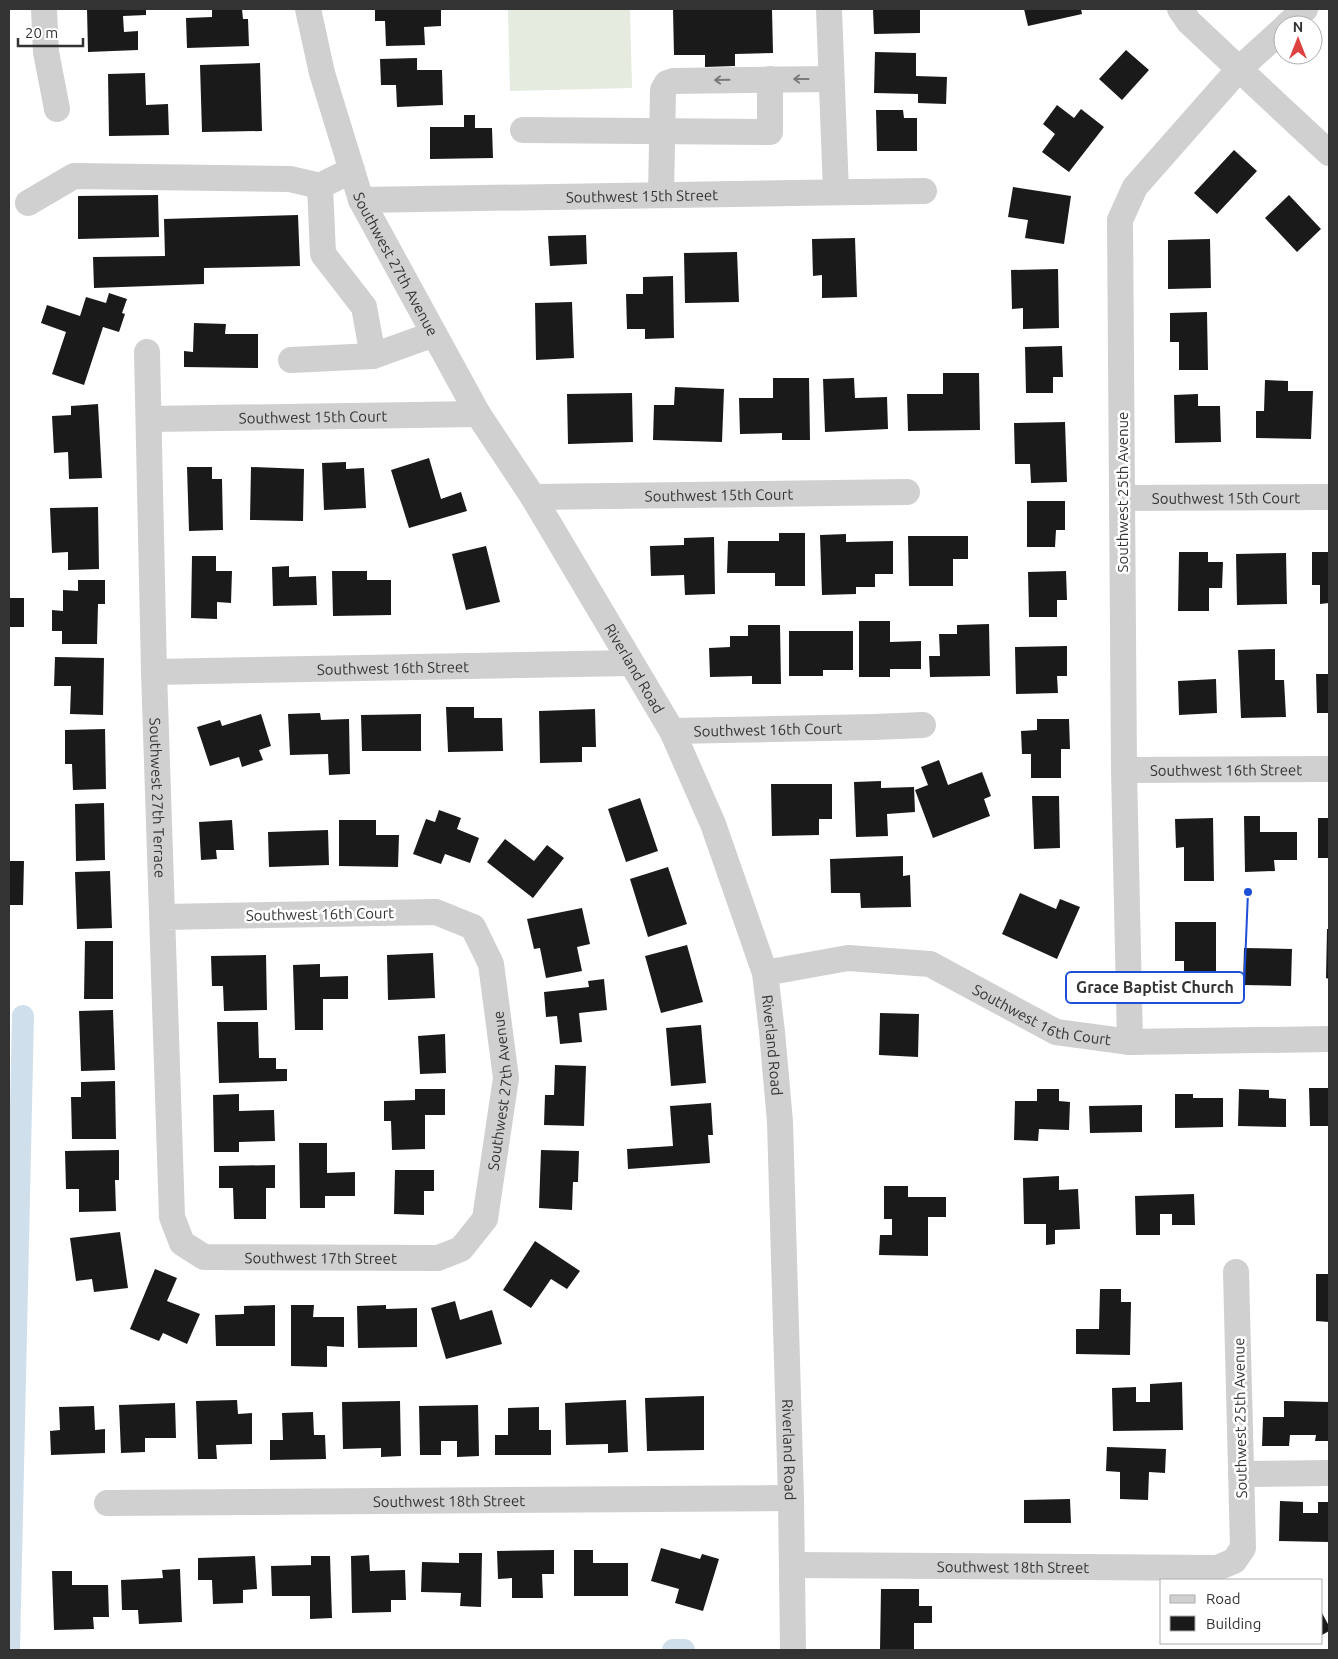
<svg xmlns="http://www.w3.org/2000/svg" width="1338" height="1659" viewBox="0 0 1338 1659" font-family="Ubuntu,sans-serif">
<rect width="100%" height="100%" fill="#fff"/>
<!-- pitch -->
<path fill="#e5ebdf" d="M508 9H630L632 88 510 91Z"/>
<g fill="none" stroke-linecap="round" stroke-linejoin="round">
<!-- canal -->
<path stroke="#d0dfec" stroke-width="22" d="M9 1650 23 1016
M673 1650H684"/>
</g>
<!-- building -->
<path fill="#1a1a1a" d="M87 9H146V15L123 16 124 32 138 31V50L88 52Z
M212 9H242L243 19H248L249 46 187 48 186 18 212 17Z
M375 9H441V26L424 27 425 45 386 46 385 21H375Z
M673 9H772L773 53 735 54V66L705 67V55H674Z
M873 9H920V33L874 34Z
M1024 9H1081L1082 14 1028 26Z
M1126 50 1149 70 1122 100 1099 79Z
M875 52 916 53V76L947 77 946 104 918 103V94L874 93Z
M417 58V70H442L443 105 397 107 396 85H381L380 59Z
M260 63 262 131 202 132 200 65Z
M145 73 146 105 168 104 169 135 109 136 108 74Z
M1057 105 1074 118 1081 109 1104 127 1069 172 1042 152 1055 134 1043 124Z
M876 110H903L904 118H917V151H877Z
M464 115H475V128H492L493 158 430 159V127H464Z
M1234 150 1257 171 1217 214 1194 193Z
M1013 187 1071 196 1064 244 1025 238 1028 220 1008 217Z
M158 195 159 237 78 239V196Z
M1289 195 1321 229 1297 252 1265 218Z
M298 215 300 266 204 268V284L94 288 93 257 165 256 164 219Z
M586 235 587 264 550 266 548 236Z
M855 238 857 297 822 298V275L813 276 812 239Z
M1210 239 1211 288 1168 289V240Z
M737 252 739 302 685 303 684 253Z
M1058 269 1059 328 1023 329V308L1012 309 1011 270Z
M673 276 674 338 645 339V329H627L626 294H643V277Z
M109 293 127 299 122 313 125 314 119 332 103 327 84 385 52 374 66 332 41 323 47 305 80 316 86 297 106 303Z
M572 302 574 358 536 360 535 303Z
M1207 312 1208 370H1179V342H1170V313Z
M194 323 226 324 225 334H258V368L184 367V351L193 352Z
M1062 346 1063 377H1053V393H1026L1025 347Z
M943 373H979L980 430 908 431 907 394H943Z
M773 378H809L810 440H782V433L740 434 739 398H773Z
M854 378 855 398 887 397 888 429 825 432 823 379Z
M1265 380 1288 381V391H1313L1311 439 1256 438V411H1264Z
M675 387 724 389 722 442 653 440 654 405H674Z
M632 393 633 442 568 444 567 394Z
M1198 394V406H1220L1221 442 1175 443 1174 395Z
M98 404 102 478 69 479 68 452 54 453 52 416 71 415V406Z
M1065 422 1067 482 1031 483 1030 464H1015L1014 423Z
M429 458 441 499 461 492 467 511 409 528 391 470Z
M346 462V469L364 468 366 508 324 510 322 463Z
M187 467H212V479H222L223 530 189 531Z
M251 467 304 469 303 521 250 520Z
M1027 501H1065V530H1056L1055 547H1027Z
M98 507 99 569 68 570V552L52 553 50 508Z
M779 533H805V586H775V573H727L728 541H779Z
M846 534V542L893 541V574H875V587H856V594L822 595 820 535Z
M908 536H968V559H953V586H909Z
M714 537 715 594 685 595 684 575 651 576 650 546 684 545V538Z
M486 546 500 602 466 610 452 554Z
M1179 552H1208V562H1223L1222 588H1209V611H1178Z
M1312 552H1329V603L1320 604V585H1312Z
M1286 553 1287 604 1237 605 1236 554Z
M192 556H216V571H232L231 603 217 602V619L191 618Z
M289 566V577L316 576 317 605 273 606 272 567Z
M332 571H367V580H391V615L333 616Z
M1066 571 1067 600H1057V617H1029L1028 572Z
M78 580H105V604H98L97 644H62V631H52V610L63 611V590L78 591Z
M9 598H24V627H9Z
M859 621H890V642L921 641V669H890V677H859Z
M989 624 990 676 930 677 929 656H940L939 634H957V625Z
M748 625H780L781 684H752V676L710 677 709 648 730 647V636H748Z
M789 631H853V670H823V676H789Z
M1067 646V676H1057L1058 693 1016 694 1015 647Z
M1275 649V680H1284L1286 717 1241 718 1238 650Z
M55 657 104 658 103 715 70 714 71 686H54Z
M1316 674H1329V713H1317Z
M1216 679 1217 713 1179 715 1178 681Z
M446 707H474V718H502L503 751 448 752Z
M595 709 596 747H582V762L540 763 539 711Z
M320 713 321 720 349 719 350 774 329 775 328 754 290 755 288 714Z
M261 714 271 746 259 750 263 760 242 767 239 757 210 766 197 727 220 720 222 726Z
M421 714V751H362L361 715Z
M1037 719H1069L1070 749H1061V778H1031V754H1022L1021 731 1037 730Z
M105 729 106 789 73 790 72 764H65V730Z
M939 760 948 785 982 772 991 796 984 799 990 816 933 838 915 790 928 785 921 767Z
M881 781V788L914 787 915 812 887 814 888 836 856 837 854 782Z
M771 784H832V819H819V835L772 836Z
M1032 796H1059L1060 848 1034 849Z
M640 798 658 851 626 862 608 809Z
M104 803 105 860 76 861 75 804Z
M439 810 461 818 457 829 479 838 470 863 445 854 441 864 413 854 426 819 435 822Z
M1244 816H1260V832H1297V860H1274L1275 871 1245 872Z
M1213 818 1214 881H1184V847L1176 848 1175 819Z
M1318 818H1329V858H1318Z
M232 820 234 850H216L217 859 201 860 199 822Z
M339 820H376V835H399L398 867 339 866Z
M328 830 329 865 269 867 268 832Z
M505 839 534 861 547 845 564 858 533 898 487 862Z
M903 856V876L910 875 911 907 861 908 860 893H831L830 859Z
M9 861H24L23 905H9Z
M668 867 687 924 648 937 630 879Z
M110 871 112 928 77 929 75 872Z
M1020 893 1056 909 1060 899 1080 907 1057 959 1002 934Z
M582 908 590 944 577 947 582 971 546 978 540 948 534 949 527 919Z
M1175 922H1216V992H1184V961H1175Z
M1327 929H1329V979L1326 978Z
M85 941H113V999H84Z
M687 945 703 1002 661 1013 645 956Z
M1244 948 1292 949 1291 986 1243 985Z
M433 953 435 998 388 1000 387 955Z
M266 955 267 1010 224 1011 223 986H212L211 956Z
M320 964V977L348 976V999H323V1030H295L293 965Z
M604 979 607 1010 579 1013 582 1042 560 1044 557 1016 546 1017 544 992 589 987 588 981Z
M113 1010 115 1070 81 1071 79 1011Z
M880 1013 919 1014 918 1057 879 1055Z
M217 1022H258L259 1058H276V1069H287V1081L219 1083Z
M701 1025 706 1083 671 1086 666 1028Z
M445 1034 446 1073 420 1074 418 1036Z
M555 1065 586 1066 584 1126 544 1125 545 1095H554Z
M115 1081 116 1139H72L71 1097H81V1082Z
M1309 1088H1329V1126H1310Z
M415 1089H445V1115H425V1149L392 1150 391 1121H384V1101L415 1100Z
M1037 1089H1059V1101L1070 1102 1069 1130 1039 1129 1038 1141 1014 1140 1015 1101H1037Z
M1239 1089 1269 1090V1098L1286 1099V1127L1238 1126Z
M239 1094V1111L274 1110 275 1141 239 1142V1152H214L213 1095Z
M1175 1094H1193V1098H1223V1127L1175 1128Z
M711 1103 713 1135H708L710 1163 628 1169 627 1149 673 1146 670 1106Z
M1142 1105V1132L1090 1133 1089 1106Z
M299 1143H327V1173L355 1172V1196H325V1208H300Z
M119 1150V1180H115L116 1211 79 1212V1189H66L65 1151Z
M541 1150 579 1151 578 1182H573L572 1210 539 1208Z
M275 1165V1188H266V1219H234L233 1188H219V1166Z
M395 1170H434V1191H424V1215L394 1214Z
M1059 1176V1190L1078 1189 1080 1229 1055 1230V1244L1046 1245V1224H1024L1023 1178Z
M884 1186H908V1197H946V1217H928V1256L879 1255 880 1235H892V1219H884Z
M1194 1194 1195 1225H1172V1214H1160V1235H1136L1135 1196Z
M120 1232 128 1288 94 1292 92 1279 76 1281 70 1238Z
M535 1241 580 1271 567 1289 551 1279 531 1308 503 1290Z
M155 1269 177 1278 167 1301 200 1314 187 1344 163 1333 159 1341 130 1329Z
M1316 1274H1329V1322L1316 1321Z
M1100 1289H1121V1302H1131L1130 1355 1076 1354V1329H1099Z
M455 1301 460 1320 492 1310 502 1344 446 1359 431 1308Z
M275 1305V1346H216L215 1315 244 1314V1306Z
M291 1305H314L313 1317H344V1347L327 1346V1367L291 1366Z
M386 1305V1309L417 1308V1347L358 1348 357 1306Z
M1182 1382 1183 1430 1113 1431 1112 1388 1136 1387V1402H1150V1384Z
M704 1396V1450L647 1451 645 1398Z
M237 1400 238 1414 252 1413V1444L216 1445 217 1459H198L196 1401Z
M626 1400 628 1452 608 1453V1444L566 1445 565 1403Z
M400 1401 401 1456 381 1457V1448L343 1449 342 1402Z
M1284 1401 1329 1402V1441H1315L1316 1435H1290L1289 1446H1262L1263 1417H1284Z
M175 1403 176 1438H145V1452L121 1453 119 1405Z
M478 1405 479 1456 457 1457V1441H441V1455H420L419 1406Z
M94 1406 95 1430 105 1429V1453L51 1455 50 1431 60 1430 59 1407Z
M539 1407V1430H551V1455H495V1435H508V1408Z
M313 1412 314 1435H325L326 1459 270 1460V1440H283L282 1413Z
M1107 1447 1166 1449 1165 1473 1149 1472 1148 1500 1120 1499V1472L1106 1471Z
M1070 1499 1071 1523H1024V1500Z
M1280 1501 1303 1502V1513H1318V1502H1329V1542L1279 1541Z
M661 1548 700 1559 702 1554 719 1559 703 1611 675 1603 679 1589 651 1581Z
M554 1550V1574H542L543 1598H512V1578L498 1579 497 1551Z
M574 1550H593V1563H628V1596H574Z
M459 1553H482L481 1607 460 1606 461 1593 421 1592 422 1562 459 1563Z
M369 1555 370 1571 405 1570 406 1600H391V1612L352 1613 351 1556Z
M255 1556 257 1589 243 1590V1603L213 1604 212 1580H198V1558Z
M311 1556H330L332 1618 310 1619V1596H272L271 1566 311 1565Z
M180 1569 182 1622 139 1624 138 1610H122L121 1580 163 1578 162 1570Z
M52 1571H72V1585H108L109 1617H93L94 1629 54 1630Z
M881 1589H919V1606H932V1623H914V1650H880Z
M1322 1613 1329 1626V1631L1322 1635Z"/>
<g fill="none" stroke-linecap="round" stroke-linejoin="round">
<!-- minor -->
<g stroke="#d0d0d0" stroke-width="26">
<path d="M44 9 46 52 57 109"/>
<path id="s1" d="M308 9 322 73 361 200 478 414 533 497 672 731 713 824 765 973 772 1032 780 1122 791 1498 793 1650"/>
<path d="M829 9 836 192"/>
<path d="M1287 25 1305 9"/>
<path d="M1283 29 1239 69 1329 153"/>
<path d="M523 130 770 132V79"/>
<path d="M661 195 663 90 667 83 673 81 831 79"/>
<path id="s2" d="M361 200 924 191"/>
<path d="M28 203 74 176 290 179 320 186"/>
<path id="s3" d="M147 352 154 672 172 1217 182 1243 204 1257 438 1258 461 1249 485 1219 506 1078 491 964 473 927 436 912 163 917"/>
<path d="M373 356 434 334"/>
<path d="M291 360 373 356 364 307 323 254 320 186 352 170"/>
<path id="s4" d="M149 419 478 414"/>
<path id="s5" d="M533 497 907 492"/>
<path id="s6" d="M1122 498 1329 497"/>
<path id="s7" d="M154 672 631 663"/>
<path id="s8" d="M672 731 874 727 923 725"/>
<path id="s9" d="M1124 770 1329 769"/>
<path id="s10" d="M765 973 848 958 930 964 1056 1032 1130 1042 1329 1039"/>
<path d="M1130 1042 1124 770 1120 220 1135 187 1239 69 1189 22 1180 9"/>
<path d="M1241 1474 1329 1473"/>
<path id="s11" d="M107 1503 791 1498"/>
<path id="s12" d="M792 1565 1217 1568 1234 1561 1243 1548 1236 1272"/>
</g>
</g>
<!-- one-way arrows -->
<defs><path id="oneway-shaft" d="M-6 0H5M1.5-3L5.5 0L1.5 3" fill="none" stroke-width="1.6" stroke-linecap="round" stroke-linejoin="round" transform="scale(1.25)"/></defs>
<g stroke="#7a7a7a">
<use href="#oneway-shaft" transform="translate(801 79) rotate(180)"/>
<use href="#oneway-shaft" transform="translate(722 80) rotate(179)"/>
</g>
<g text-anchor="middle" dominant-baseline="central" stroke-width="5" stroke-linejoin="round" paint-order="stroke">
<!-- street labels -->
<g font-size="15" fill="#333" stroke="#fff">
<text stroke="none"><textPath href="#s2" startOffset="281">Southwest 15th Street</textPath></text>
<text stroke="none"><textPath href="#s1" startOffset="271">Southwest 27th Avenue</textPath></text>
<text stroke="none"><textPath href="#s4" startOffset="164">Southwest 15th Court</textPath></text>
<text transform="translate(1122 492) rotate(-90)">Southwest 25th Avenue</text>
<text stroke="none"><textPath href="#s5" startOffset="186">Southwest 15th Court</textPath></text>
<text stroke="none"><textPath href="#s6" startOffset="104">Southwest 15th Court</textPath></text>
<text stroke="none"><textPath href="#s7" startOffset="239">Southwest 16th Street</textPath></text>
<text stroke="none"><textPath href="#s1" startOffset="741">Riverland Road</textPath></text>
<text stroke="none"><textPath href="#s8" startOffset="96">Southwest 16th Court</textPath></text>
<text stroke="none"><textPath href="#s9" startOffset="102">Southwest 16th Street</textPath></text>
<text stroke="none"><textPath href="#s3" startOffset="446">Southwest 27th Terrace</textPath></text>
<text transform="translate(320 914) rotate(-1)">Southwest 16th Court</text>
<text stroke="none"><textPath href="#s10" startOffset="291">Southwest 16th Court</textPath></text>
<text stroke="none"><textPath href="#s1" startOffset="1146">Riverland Road</textPath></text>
<text stroke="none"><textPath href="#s3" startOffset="1346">Southwest 27th Avenue</textPath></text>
<text stroke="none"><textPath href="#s3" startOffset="1036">Southwest 17th Street</textPath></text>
<text transform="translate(1240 1418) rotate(-91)">Southwest 25th Avenue</text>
<text stroke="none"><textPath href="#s1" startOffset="1551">Riverland Road</textPath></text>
<text stroke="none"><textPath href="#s11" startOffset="342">Southwest 18th Street</textPath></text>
<text stroke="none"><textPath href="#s12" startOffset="221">Southwest 18th Street</textPath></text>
</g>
</g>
<!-- callouts -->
<path fill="none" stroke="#1d4ed8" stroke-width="2" d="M1248 892L1244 988"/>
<circle fill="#1d4ed8" stroke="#fff" stroke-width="2" cx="1248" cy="892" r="5"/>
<rect fill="#fff" stroke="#1d4ed8" stroke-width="2" x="1066" y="972" width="178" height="31" rx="5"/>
<g font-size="16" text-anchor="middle" font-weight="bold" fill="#333">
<text x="1155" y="993">Grace Baptist Church</text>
</g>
<!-- border -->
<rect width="1338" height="1659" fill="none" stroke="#333333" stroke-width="20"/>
<!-- legend -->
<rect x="1160" y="1579" width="162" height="65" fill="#ffffff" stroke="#adadad"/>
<rect x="1170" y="1595" width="25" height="8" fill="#d0d0d0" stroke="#adadad"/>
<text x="1206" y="1604" font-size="15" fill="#333333">Road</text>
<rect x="1170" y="1616" width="25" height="15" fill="#1a1a1a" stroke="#adadad"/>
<text x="1206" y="1629" font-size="15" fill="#333333">Building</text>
<!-- north arrow -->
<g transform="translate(1298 40)"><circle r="24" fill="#ffffff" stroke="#adadad"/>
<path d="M0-4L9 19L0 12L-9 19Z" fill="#de4240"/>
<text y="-8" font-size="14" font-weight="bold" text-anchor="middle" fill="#333333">N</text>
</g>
<!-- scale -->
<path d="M18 38v8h65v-8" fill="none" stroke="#333333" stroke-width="2.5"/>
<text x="25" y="38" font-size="15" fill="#333333" stroke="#ffffff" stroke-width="4" paint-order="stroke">20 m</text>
</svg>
